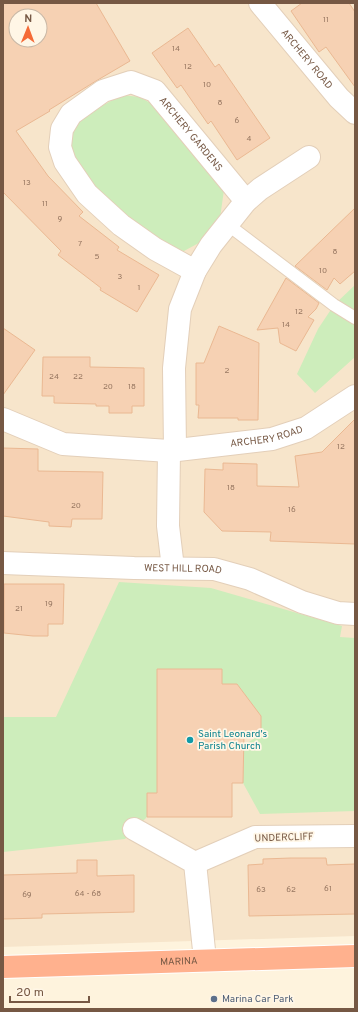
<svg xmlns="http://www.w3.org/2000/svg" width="358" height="1012" viewBox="0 0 358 1012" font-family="Overpass,sans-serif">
<rect width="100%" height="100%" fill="#fef3dd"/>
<!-- residential -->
<path fill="#f7e5cb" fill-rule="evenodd" d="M3 3H355V936L3 947ZM16 16H40V40H16Z"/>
<!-- green -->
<path fill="#cdedbb" d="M122 95 140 97 157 107 224 190 220 218 208 238 184 251 157 243 99 195 72 159 70 142 75 125 98 108Z
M355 285V357L315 393 297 374 318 329 334 305Z
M119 582 211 588 342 626 340 637 355 638V811L260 814 243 783V746L261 734V716L237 684H222L221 669H157V793H147V817L125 839 3 852V717H56Z"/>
<!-- building -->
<path fill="#f6d1b3" stroke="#eab892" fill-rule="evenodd" d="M3 3H96L130 61 96 81 49 110 50 111 16 131 48 176 83 212 79 216 119 247 117 250 159 275 137 312 100 290 101 288 58 255 61 251 3 192ZM16 16H40V40H16Z
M302 3H349L355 12V87L326 47 319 52 291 11Z
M188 28 215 67 219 64 270 138 237 160 211 121 208 124 181 85 177 88 152 53Z
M355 208V271L340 284 334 278 327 290 295 266Z
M286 278 319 303 316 309 308 317 314 320 296 351 280 343 278 328 257 330Z
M219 326 259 343 258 420H238V418H198L199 405H196V363H204Z
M3 328 35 350 3 395Z
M43 357H90V367L144 368V406H132V413H109V406H96V404L54 403V396H42Z
M355 419V544L270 541 271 532 222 531 204 512 205 469 223 470V463L257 464V486L299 487 295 456 322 452Z
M3 448 38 449V471L103 472 102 519H72L71 527 49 526V522L3 516Z
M4 584H64L63 624H48V636H33L4 633Z
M157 669H222V684H237L261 716V734H244L243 783H232V817H147V793H157Z
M291 858H326L327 865 355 864V914L249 916 248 865 263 864V859Z
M77 860H97V876L134 875V912L42 914V918L3 919V875L77 873Z"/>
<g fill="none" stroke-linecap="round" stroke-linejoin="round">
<!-- lane casing -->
<g stroke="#e3cfb9" stroke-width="14">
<path id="lane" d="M227 224 334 305 355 318"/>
</g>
<!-- street casing -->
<g stroke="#e3cfb9" stroke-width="24">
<g id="street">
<path id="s1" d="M260 3 339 98 355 113"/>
<path id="s2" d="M195 271 155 249 121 225 87 194 65 162 60 147 62 129 71 114 103 91 131 82 155 91 246 201"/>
<path id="s3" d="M3 419 63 444 169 451 272 439 306 428 355 396"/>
<path d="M175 450 174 368 180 309 195 271 211 245 246 201 260 189 309 157"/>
<path d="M169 451 168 526 173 568"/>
<path id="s4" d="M3 563 134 568 214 569 250 579 302 602 338 613 355 614"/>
<path d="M134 829 195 863 205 960"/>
<path d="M195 863 255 837 355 836"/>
</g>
</g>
<!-- highway casing -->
<g stroke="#fff" stroke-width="24">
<g id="highway">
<path id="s5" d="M3 967 355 956"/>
</g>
</g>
<!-- lane -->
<use href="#lane" stroke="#fff" stroke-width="12"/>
<!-- street -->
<use href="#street" stroke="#fff" stroke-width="22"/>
<!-- highway -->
<use href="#highway" stroke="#ffb18e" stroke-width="22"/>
</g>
<!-- markers -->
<circle fill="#0f9aa8" stroke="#fff6e6" stroke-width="1.5" cx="190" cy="740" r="4"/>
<circle fill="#5c6f8a" stroke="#fff6e6" stroke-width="1.5" cx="214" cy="999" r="4"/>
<g text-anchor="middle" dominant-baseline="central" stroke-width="3.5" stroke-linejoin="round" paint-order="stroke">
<!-- number labels -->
<g font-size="8" fill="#967660">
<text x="326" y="20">11</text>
<text x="176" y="49">14</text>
<text x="188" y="67">12</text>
<text x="207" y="85">10</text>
<text x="220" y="103">8</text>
<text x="237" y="121">6</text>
<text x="249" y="139">4</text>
<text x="27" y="183">13</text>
<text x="45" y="204">11</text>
<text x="60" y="219">9</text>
<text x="80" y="244">7</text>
<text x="335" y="252">8</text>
<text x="97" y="257">5</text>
<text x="323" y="271">10</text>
<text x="120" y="277">3</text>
<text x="139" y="288">1</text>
<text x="299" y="312">12</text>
<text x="286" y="325">14</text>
<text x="227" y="371">2</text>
<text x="54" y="377">24</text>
<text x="78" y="377">22</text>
<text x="108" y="387">20</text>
<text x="132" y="387">18</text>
<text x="341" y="447">12</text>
<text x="231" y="488">18</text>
<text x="76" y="506">20</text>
<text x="292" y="510">16</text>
<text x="49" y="604">19</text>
<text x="19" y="609">21</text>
<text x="328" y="889">61</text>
<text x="261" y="890">63</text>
<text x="291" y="890">62</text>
<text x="88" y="894">64 - 68</text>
<text x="27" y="895">69</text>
</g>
<!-- street labels -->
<g font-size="10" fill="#765844" stroke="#fff6e6">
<text stroke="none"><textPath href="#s1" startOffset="73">ARCHERY ROAD</textPath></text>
<text stroke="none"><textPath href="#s2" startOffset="374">ARCHERY GARDENS</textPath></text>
<text stroke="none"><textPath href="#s3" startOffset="270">ARCHERY ROAD</textPath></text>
<text stroke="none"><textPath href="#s4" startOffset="180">WEST HILL ROAD</textPath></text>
<text transform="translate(284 838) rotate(-2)">UNDERCLIFF</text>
<text stroke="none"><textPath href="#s5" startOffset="176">MARINA</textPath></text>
</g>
<!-- culture labels -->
<g font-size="10" fill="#0d838f" stroke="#fff6e6" text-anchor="start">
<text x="198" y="734">Saint Leonard's<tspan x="198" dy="12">Parish Church</tspan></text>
</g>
<!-- service labels -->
<g font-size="10" fill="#4e5e75" stroke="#fff6e6" text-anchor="start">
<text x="222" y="999">Marina Car Park</text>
</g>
</g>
<!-- border -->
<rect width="358" height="1012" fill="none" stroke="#765844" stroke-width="8"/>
<!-- north arrow -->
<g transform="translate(28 28) rotate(1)"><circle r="19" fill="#fff6e6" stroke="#c8b7a5"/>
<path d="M0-3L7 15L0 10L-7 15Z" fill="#f56a36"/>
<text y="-6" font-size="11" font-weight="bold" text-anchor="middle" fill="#765844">N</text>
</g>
<!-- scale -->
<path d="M10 996v6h79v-6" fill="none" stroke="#765844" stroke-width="2"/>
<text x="16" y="996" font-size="12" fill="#765844" stroke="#fff6e6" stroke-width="3" paint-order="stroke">20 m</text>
</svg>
